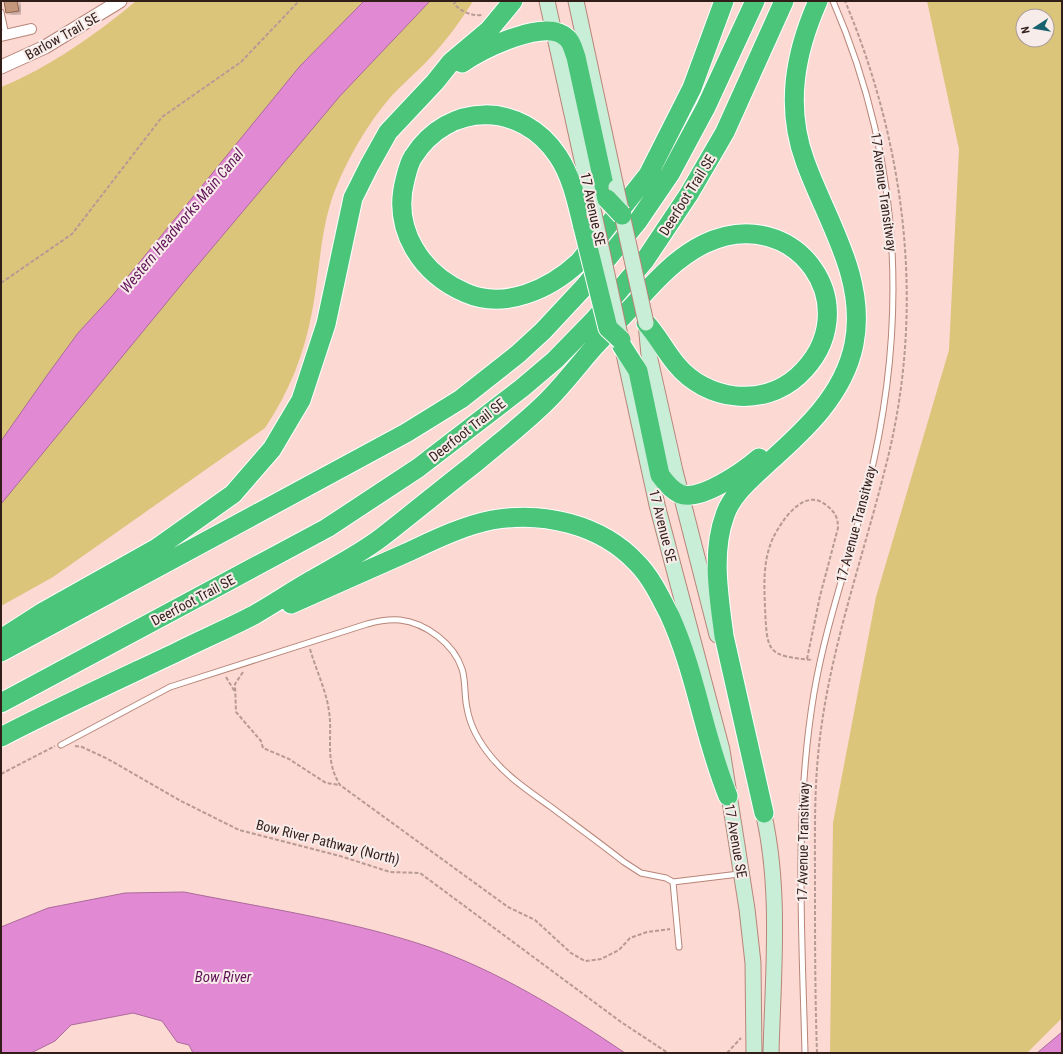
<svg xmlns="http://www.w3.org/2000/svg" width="1063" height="1054" viewBox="0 0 1063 1054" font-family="'Roboto Condensed',sans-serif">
<defs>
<filter id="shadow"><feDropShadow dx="4.5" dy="2.5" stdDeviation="2" flood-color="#0004"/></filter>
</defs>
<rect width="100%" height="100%" fill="#fcd9d2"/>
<!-- green -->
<path fill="#dbc57b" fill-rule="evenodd" d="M136 1H473C460 22 446 41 429 59 416 73 401 85 389 99 366 126 348 158 335 190 320 229 320 271 312 312 304 355 289 392 265 428L53 577 1 606V87C47 69 98 33 136 1Z
M927 1H1062V1018L1027 1053H830L833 823 876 597 949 350 959 149ZM1023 16H1047V40H1023Z"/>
<!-- water -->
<path fill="#e18ad3" stroke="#ac6a9b" d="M364 1H430L340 96 186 279 1 504V441L48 374 78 333 112 296 300 66Z
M184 892C265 908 348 920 426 946 497 970 563 1011 625 1053H193L189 1045 177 1042 162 1021 133 1013 71 1025 55 1041 31 1053H1V927L48 908 125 893Z
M1062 1032V1053H1037Z"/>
<!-- building -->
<path fill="#c5987d" stroke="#8e644a" filter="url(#shadow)" d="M4 1H17L19 11 6 13Z"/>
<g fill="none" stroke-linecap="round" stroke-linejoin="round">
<!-- service casing -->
<g stroke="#b88579" stroke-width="7">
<path id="service" d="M1 12 6 35
M61 745 170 687 367 624C378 621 389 619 400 620 426 623 454 644 462 669 466 681 464 695 467 708 470 726 481 745 493 759 509 778 530 792 551 807 575 825 600 843 624 862L641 873 666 878 673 882
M679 947 673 882 739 874
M805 1053C802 933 794 812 814 693 826 622 851 555 868 485 909 320 901 158 833 1"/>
</g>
<!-- minor casing -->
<g stroke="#b88579" stroke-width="12">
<path id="minor" d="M1 36 31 29"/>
</g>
<!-- tertiary casing -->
<g stroke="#b88579" stroke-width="15">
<path id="tertiary" d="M1 67 45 47 120 1"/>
</g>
<!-- secondary casing -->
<g stroke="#b88579" stroke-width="17">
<path id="secondary" d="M547 1 594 214
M576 1 616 187
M646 323 649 355 675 471 717 635
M624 354 657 505 722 750 747 909 753 963 754 1053
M761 803C782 883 773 972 771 1053"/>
</g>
<!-- motorway casing -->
<g stroke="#fff" stroke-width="21">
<path id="motorway" d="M462 63C483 49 546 17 567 38 572 42 574 52 576 57L607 199
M583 227C577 203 572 177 558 156 522 101 448 101 413 157 409 163 407 172 405 180 392 229 421 274 466 293 505 310 550 289 579 262L648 175 692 88 724 1
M622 346 638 371 660 475C665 482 671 490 680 494 700 502 744 471 759 458
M291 604C330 587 368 570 406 553 434 540 462 526 492 520 542 511 601 524 637 563 651 577 661 598 670 616 696 673 704 738 728 796
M1 639 43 612 157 548 233 494 272 449 301 400 326 324 353 198 369 166 388 132 435 82 451 62 489 30 513 1
M1 652 406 433 461 399 518 354 543 331 585 286 638 221 670 174 706 107 755 1
M1 703 327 528 418 468 522 388 555 360 594 320 645 260 689 194 725 132 784 1
M1 737C59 707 118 680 177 652 203 639 229 628 254 615 273 604 291 592 310 581 334 567 360 554 382 537 413 513 443 488 474 464 499 443 525 423 548 400 565 383 579 364 595 346 610 330 625 314 640 298 659 277 678 257 704 244 796 200 871 309 798 376 763 408 706 401 676 364 665 351 658 336 646 323
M764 813 724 636C719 597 711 553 725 515 732 494 752 478 767 464 804 431 844 395 854 344 867 278 826 220 805 161 785 106 795 53 818 1"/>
</g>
<!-- path -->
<path stroke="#b89a94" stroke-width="2" stroke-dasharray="4 2" stroke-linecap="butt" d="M456 1 454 4C462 12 471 16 482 15
M1 283 72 234 162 117 241 62 299 1
M310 649C316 670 326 690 329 711 333 738 324 759 340 785L508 907 535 920 571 953 585 961 601 959 619 950 630 938 647 932 670 929
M807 659 820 596 838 528C838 517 835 512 826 505 804 487 782 520 773 538 763 560 764 583 765 607 767 653 767 656 813 660
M243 672 235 684 236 712 261 741 263 748 289 759 326 783 340 785
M226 677 235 692
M75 746 82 747 106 758 181 801 239 830 340 856 390 872 420 873 621 1022 668 1053
M1 774 55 746
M727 1053 741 1038
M817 1053C815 996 815 938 815 881 815 836 814 791 819 746 829 652 862 561 885 469 926 313 907 149 845 1"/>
<!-- service -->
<use href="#service" stroke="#fff" stroke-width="5"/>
<!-- minor -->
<use href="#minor" stroke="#fff" stroke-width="10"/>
<!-- tertiary -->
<use href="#tertiary" stroke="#fff" stroke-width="13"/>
<!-- secondary -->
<use href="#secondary" stroke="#c9eed7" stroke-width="15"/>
<!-- motorway -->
<use href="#motorway" stroke="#4bc57a" stroke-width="19"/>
<!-- secondary-bridge casing -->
<g stroke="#b88579" stroke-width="17" stroke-linecap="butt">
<path id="secondary-bridge" d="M616 187 646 323
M594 214 621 340"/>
</g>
<!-- motorway-bridge casing -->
<g stroke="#fff" stroke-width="21" stroke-linecap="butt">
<path id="motorway-bridge" d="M607 199 622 215
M583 227 608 328 621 340"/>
</g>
<!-- secondary-bridge -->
<use href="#secondary-bridge" stroke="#c9eed7" stroke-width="15"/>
<!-- motorway-bridge -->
<use href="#motorway-bridge" stroke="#4bc57a" stroke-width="19"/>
</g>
<g text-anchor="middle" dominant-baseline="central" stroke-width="4" stroke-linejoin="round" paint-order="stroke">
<!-- street labels -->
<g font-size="14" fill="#321e19" stroke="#f8ecea">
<text transform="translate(62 36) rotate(-29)">Barlow Trail SE</text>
<text transform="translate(884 192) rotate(82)">17 Avenue Transitway</text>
<text transform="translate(687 195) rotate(-58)">Deerfoot Trail SE</text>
<text transform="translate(593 209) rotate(78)">17 Avenue SE</text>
<text transform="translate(467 430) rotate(-38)">Deerfoot Trail SE</text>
<text transform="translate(856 524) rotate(-75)">17 Avenue Transitway</text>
<text transform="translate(663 526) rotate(76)">17 Avenue SE</text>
<text transform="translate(193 600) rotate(-28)">Deerfoot Trail SE</text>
<text transform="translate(736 841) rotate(80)">17 Avenue SE</text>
<text transform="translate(328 842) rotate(14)">Bow River Pathway (North)</text>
<text transform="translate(803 842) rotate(-89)">17 Avenue Transitway</text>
</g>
<!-- water labels -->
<g font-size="15" font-style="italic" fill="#611459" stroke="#f8ecea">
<text transform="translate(182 221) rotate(-50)">Western Headworks Main Canal</text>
<text x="223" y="977">Bow River</text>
</g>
</g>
<!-- border -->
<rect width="1063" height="1054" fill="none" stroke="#321e19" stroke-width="4"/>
<!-- north arrow -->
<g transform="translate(1035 28) rotate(258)"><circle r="19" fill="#f8ecea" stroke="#a99a96"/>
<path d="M0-3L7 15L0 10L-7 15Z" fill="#18626f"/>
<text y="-6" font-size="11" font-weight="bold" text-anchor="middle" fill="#321e19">N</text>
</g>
</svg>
